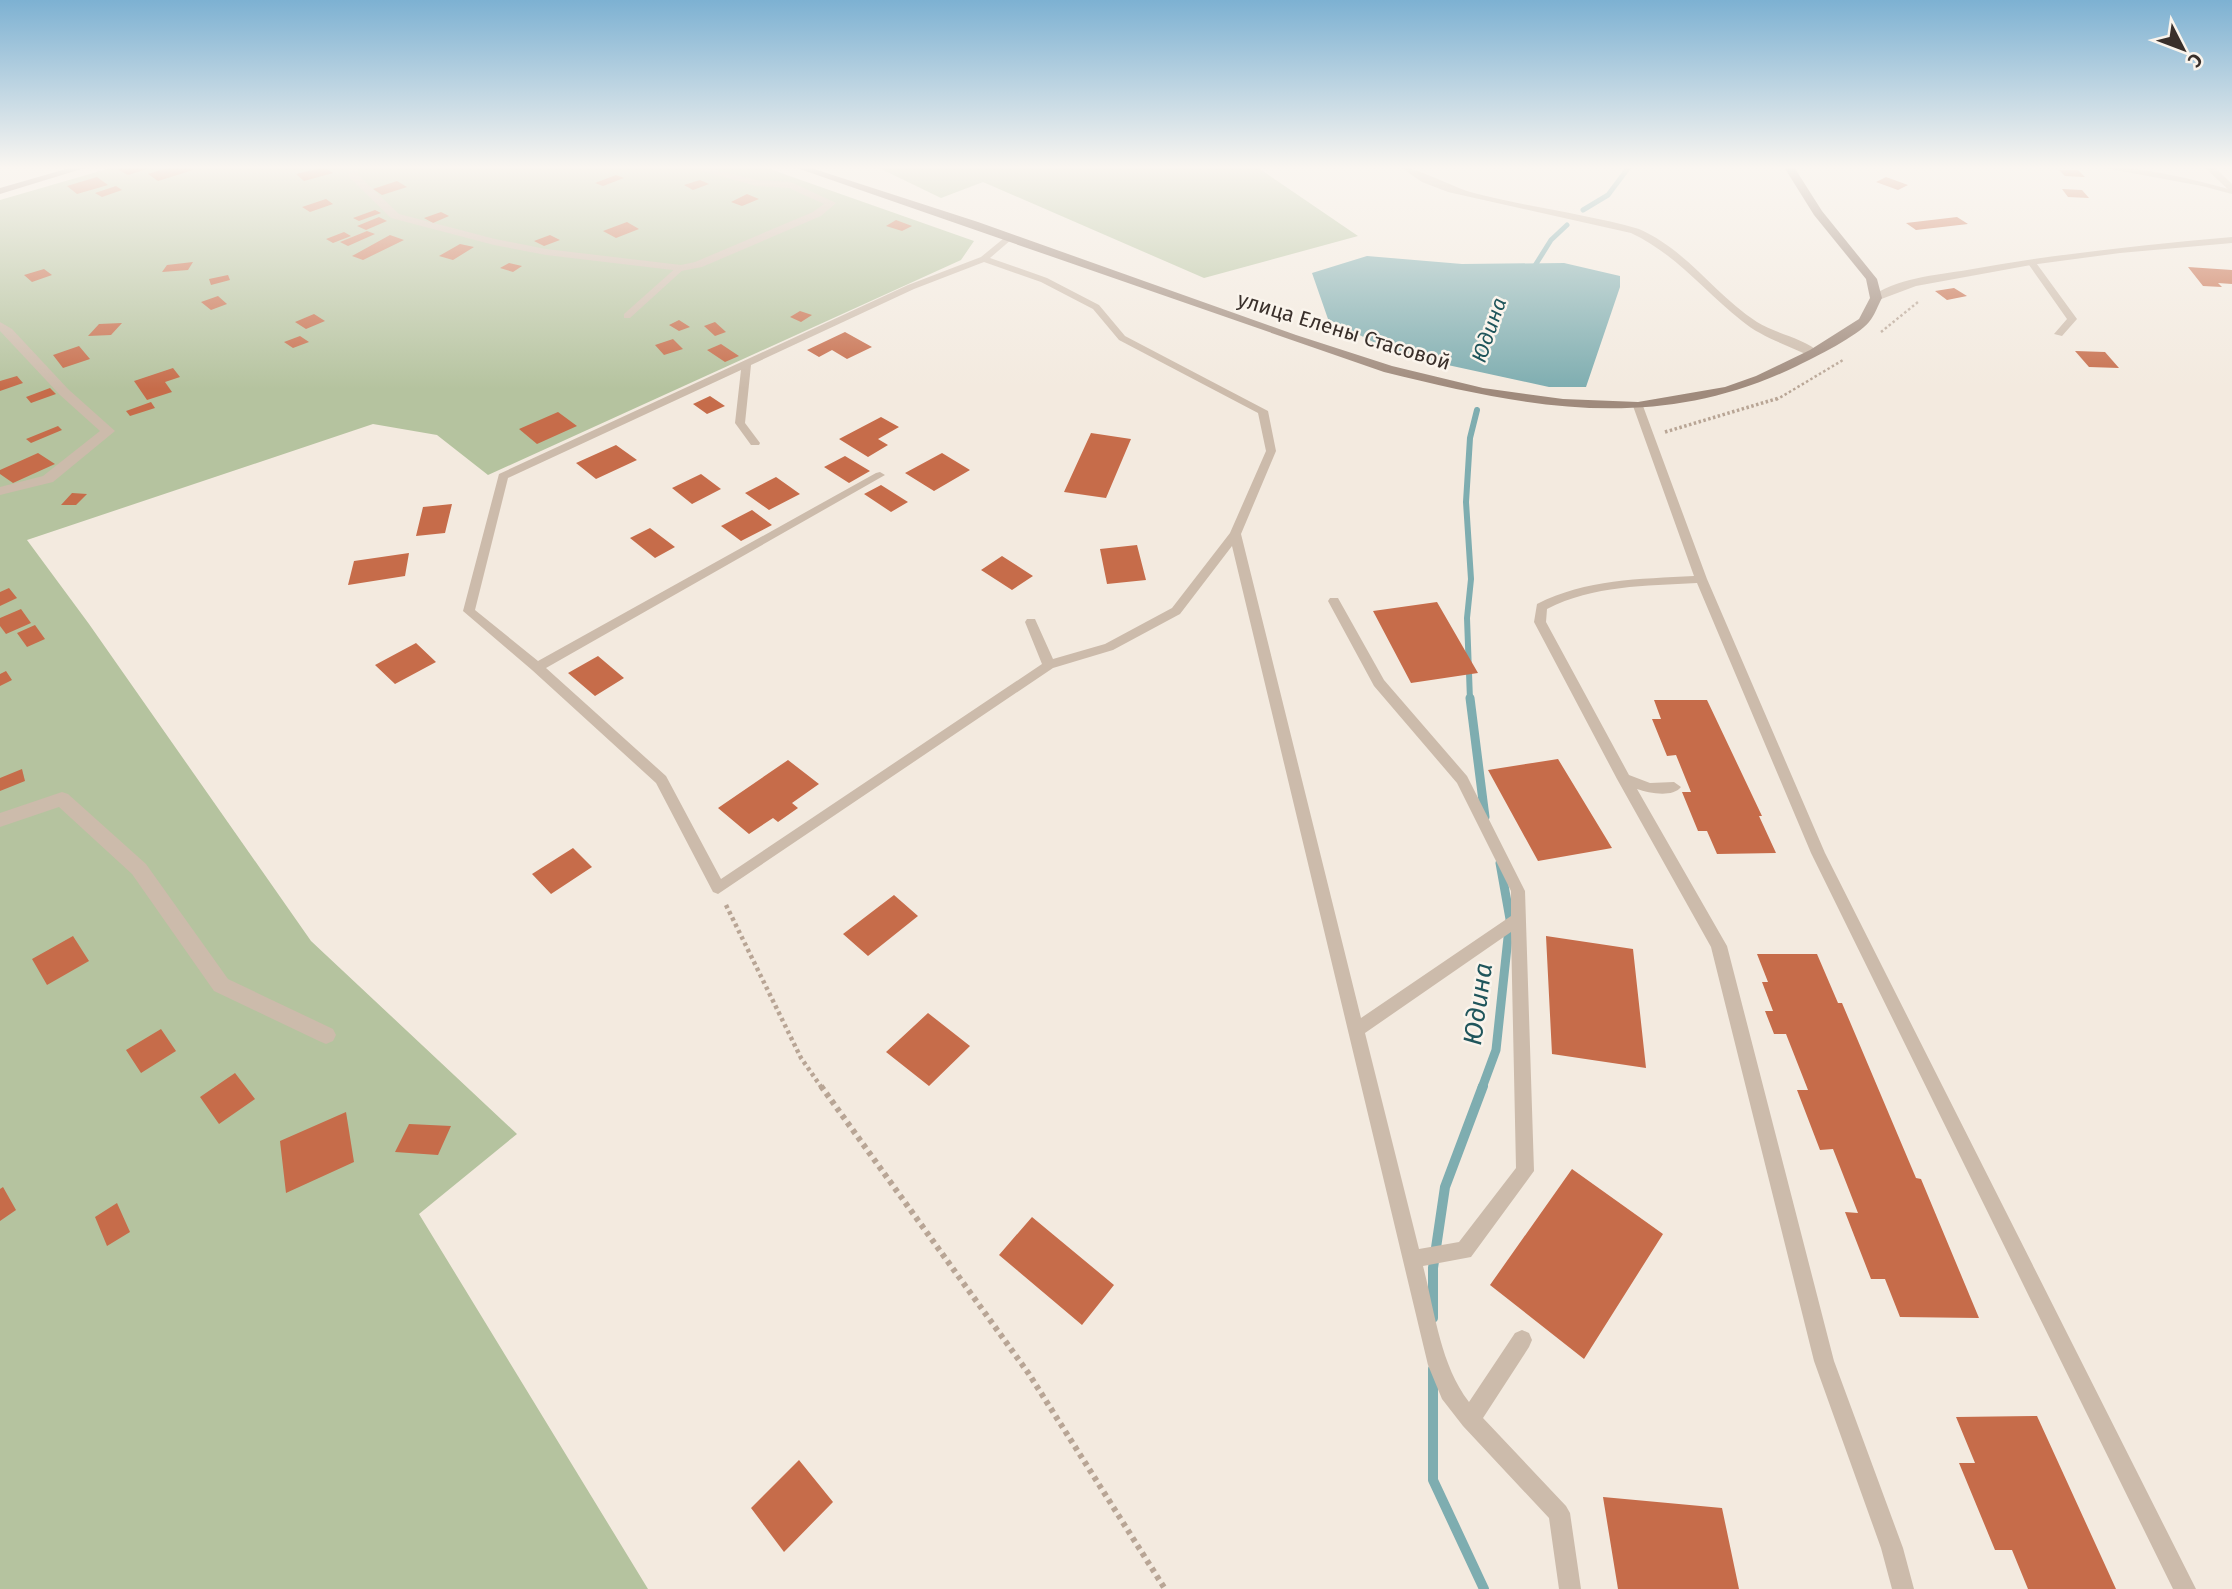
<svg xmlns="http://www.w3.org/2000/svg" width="2232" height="1589" viewBox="0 0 2232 1589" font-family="'Fira Sans',sans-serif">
<rect width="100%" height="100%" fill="#f3eadf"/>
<!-- green -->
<path fill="#b5c39f" d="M114 167H764L974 241 961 260 488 475 437 435 373 424 27 540 89 624 311 941 517 1134 419 1214 648 1589H0V200Z
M877 167H1257L1358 236 1204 278 983 182 941 198Z"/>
<!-- water -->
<path fill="#7eadb0" d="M1367 256 1462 264 1564 263 1620 276V287L1586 387H1549L1397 354 1328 319 1312 273Z"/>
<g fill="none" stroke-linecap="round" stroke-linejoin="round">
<!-- stream-far3 -->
<path stroke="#7eadb0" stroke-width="5" d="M1583 210 1608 195 1629 167
M1531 272 1551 240 1567 225"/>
<!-- stream-far2 -->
<path stroke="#7eadb0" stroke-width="6" d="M1470 700 1467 618 1471 579 1466 502 1470 438 1477 410"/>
<!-- stream-far1 -->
<path stroke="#7eadb0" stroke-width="9" d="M1470 698 1485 817
M1482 1088 1496 1050 1510 919 1500 863"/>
<!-- stream -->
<path stroke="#7eadb0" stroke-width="10" d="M1433 1318V1268L1445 1187 1483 1086
M1433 1369V1480L1484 1589"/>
</g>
<!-- building -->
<path fill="#c66c4a" d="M124 167H153L128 175 117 169Z
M170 167H188L193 170 158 181 148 174Z
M324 167 333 173 304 181 296 174Z
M2059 170H2078L2085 177 2065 176Z
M616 175 624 178 603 186 595 183Z
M97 177 108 185 77 194 67 186Z
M1886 177 1908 185 1898 190 1876 182Z
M700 180 709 184 693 190 684 185Z
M397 181 407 187 382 195 373 189Z
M116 186 122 190 102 197 95 193Z
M2062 189 2082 190 2089 198 2068 197Z
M747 194 759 199 742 206 731 202Z
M326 199 333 204 310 212 302 207Z
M375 210 381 213 359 221 353 218Z
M441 212 449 216 433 223 424 218Z
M379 217 387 221 366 230 357 226Z
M1957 217 1968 224 1916 230 1906 223Z
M896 220 912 226 902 231 886 226Z
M627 222 639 229 616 238 603 231Z
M367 231 375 234 348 246 340 242Z
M344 232 351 236 333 243 326 239Z
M390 235 404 240 363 260 352 256Z
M550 235 560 240 544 246 534 241Z
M460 244 474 247 453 260 439 256Z
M193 262 188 270 162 272 167 265Z
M509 263 522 266 513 272 500 268Z
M2188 267 2232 270V284L2218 283 2222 287 2203 286Z
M44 269 52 275 32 282 24 275Z
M228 275 230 280 211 285 209 279Z
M1954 288 1967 296 1947 300 1935 291Z
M218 296 227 304 211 310 201 302Z
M800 311 812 315 801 322 790 317Z
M314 314 325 321 306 329 295 322Z
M679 320 690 327 679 331 669 325Z
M715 322 726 332 715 336 704 326Z
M122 323 111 335 88 336 99 324Z
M845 332 872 347 847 359 832 350 819 357 807 350Z
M300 336 309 342 293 348 284 342Z
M673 339 683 349 664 355 655 345Z
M721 344 739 356 725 362 707 350Z
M79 346 90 359 63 368 53 355Z
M2075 351 2105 352 2119 368 2089 367Z
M173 368 180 377 165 382 172 392 147 400 134 381Z
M17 376 23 383 0 391V381Z
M50 388 56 394 31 403 26 397Z
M710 396 725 406 707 414 693 404Z
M151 402 155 408 130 416 126 411Z
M558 412 577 426 537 444 519 429Z
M881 417 899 427 878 439 888 445 868 457 839 439Z
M58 426 62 430 31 443 26 439Z
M1091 433 1131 439 1106 498 1064 492Z
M616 445 637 460 596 479 576 463Z
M38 453 55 464 13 483 0 474V470Z
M942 453 970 470 934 491 905 473Z
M845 456 870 471 849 483 824 467Z
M701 474 721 489 692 504 672 488Z
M776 477 800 494 769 510 745 493Z
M881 485 908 502 891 512 864 494Z
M72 493 87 494 76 505H61Z
M452 504 445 533 416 536 423 507Z
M752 510 772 525 741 541 721 526Z
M650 528 675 547 655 558 630 538Z
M1137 545 1146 580 1107 584 1100 549Z
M409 553 405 576 348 585 354 561Z
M1002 556 1033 576 1012 590 981 570Z
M9 588 17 598 0 606V592Z
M1437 602 1478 673 1411 683 1373 611Z
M21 609 31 623 6 634 0 626V618Z
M35 625 45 639 27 647 17 633Z
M416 643 436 662 395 684 375 665Z
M598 656 624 678 595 696 568 673Z
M6 671 12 680 0 686V674Z
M1654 700H1707L1762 816H1759L1776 853 1717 854 1707 831H1698L1682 792H1691L1676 755 1667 756 1652 719H1661Z
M1558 759 1612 848 1538 861 1488 770Z
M788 760 819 784 792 803 798 808 778 822 773 818 749 834 718 808Z
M22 769 25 781 0 791V778Z
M573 848 592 867 551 894 532 874Z
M894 895 918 916 868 956 843 934Z
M73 936 89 961 47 985 32 959Z
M1546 936 1633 949 1646 1068 1552 1054Z
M1757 954H1817L1838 1003H1842L1916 1178 1921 1179 1979 1318 1900 1317 1885 1279H1871L1845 1212 1858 1213 1833 1149 1820 1150 1797 1090H1808L1786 1034H1774L1765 1011H1773L1762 982H1768Z
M928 1013 970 1046 929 1086 886 1052Z
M161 1029 176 1051 141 1073 126 1050Z
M235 1073 255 1099 219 1124 200 1097Z
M346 1112 354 1162 286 1193 280 1141Z
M409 1124 451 1126 438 1155 395 1152Z
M1572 1169 1663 1234 1584 1359 1490 1285Z
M3 1187 16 1210 0 1221V1189Z
M117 1203 130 1232 107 1246 95 1217Z
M1032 1217 1114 1285 1082 1325 999 1255Z
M2037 1416 2116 1589H2028L2012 1550H1995L1959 1463H1975L1956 1417Z
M799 1460 833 1502 784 1552 751 1508Z
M1603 1497 1722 1508 1739 1589H1618Z"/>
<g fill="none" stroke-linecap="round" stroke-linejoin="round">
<!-- path-far3 -->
<path stroke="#b8a595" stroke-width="2.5" stroke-dasharray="2.5 2.5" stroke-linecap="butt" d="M1881 332 1918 302
M1776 400 1843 360"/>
<!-- path-far2 -->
<path stroke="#b8a595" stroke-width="3.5" stroke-dasharray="2.5 2.5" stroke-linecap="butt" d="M1665 432 1779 398"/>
<!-- path-far1 -->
<path stroke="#b8a595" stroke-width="4.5" stroke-dasharray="3.5 3.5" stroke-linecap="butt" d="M726 905 801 1058 822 1088"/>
<!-- path -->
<path stroke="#b8a595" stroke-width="6" stroke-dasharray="4.5 4.5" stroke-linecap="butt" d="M821 1086 1029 1374 1165 1589"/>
<!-- service -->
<path fill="#ccbbab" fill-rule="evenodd" d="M2099 167C2139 166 2193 179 2232 190V194L2202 186Z
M1009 234 1013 237 1012 239 990 258 1047 278 1099 305 1125 336 1268 411 1276 451 1241 534 1361 1018 1511 916V891L1457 783 1374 686 1328 601 1330 598H1338L1384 680 1467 776 1525 891 1534 1171 1471 1257 1423 1266C1435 1312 1440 1364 1469 1402L1515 1333 1522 1330 1529 1333 1532 1340 1529 1347 1483 1418 1566 1506 1570 1513 1581 1589H1559L1549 1518 1463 1426 1442 1399 1428 1365 1232 546 1180 614 1113 650 1053 668 718 894 713 892 656 783 532 670 463 611 499 474 908 285 981 257ZM984 262 1041 282 1093 309 1119 340 1258 413 1266 451 1230 533 1172 608 1105 644 1053 659 1035 619H1027L1025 622 1042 664 721 879 666 776 546 668 885 475 880 472 876 473 538 661 475 610 508 478 741 370 735 423 751 445H759L760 443 745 423 751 365 914 289ZM1511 932 1516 1168 1459 1242 1419 1249 1365 1033Z
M2028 260H2034L2077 319 2062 336 2054 334 2067 319 2027 262Z
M678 266 685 268 630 318H624V314Z
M1638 403 1643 406 1707 579 1825 853 2196 1589H2173L1811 853 1697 583C1645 586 1594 585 1547 609L1546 622 1629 775 1650 783 1674 782 1681 787C1672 798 1649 793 1637 789L1727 946 1834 1361 1903 1548 1914 1589H1892L1881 1548 1814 1361 1711 947 1617 779 1534 622 1537 604C1586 579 1639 579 1694 576L1633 406Z"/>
<!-- minor -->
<path fill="#ccbbab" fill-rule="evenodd" d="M348 167H358V175L399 214 495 239 546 249 681 265 695 262 813 212 824 204 789 188 756 186 689 167H705L756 180 791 182 836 203 821 216 702 267 681 271 546 255 494 245 391 218 350 178Z
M1400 167C1415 167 1451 186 1470 192 1526 207 1583 213 1639 229 1687 250 1714 294 1757 322 1776 334 1804 338 1820 353L1810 356C1787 345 1761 337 1742 321 1704 291 1676 254 1631 233L1448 192 1422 182Z
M2204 167H2214L2232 184V193Z
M2232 237V243L2120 253 2031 265 1916 286 1876 301 1870 298C1894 278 1937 275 1967 270 2055 254 2143 245 2232 237Z
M0 322 12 329 68 389 115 431 53 482 0 495V487L43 476 100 431 60 395 0 331Z
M62 792 68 794 146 864 228 979 333 1029 336 1035 333 1041 326 1044 319 1041 214 991 132 874 59 807 0 827V813Z"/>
<!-- secondary -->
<path fill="#9f8a7c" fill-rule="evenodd" d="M73 167H88L0 194V188Z
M794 167H808L978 222 1296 335 1392 366 1483 388 1563 399 1638 402 1725 387 1756 376 1810 350 1859 319 1870 298 1866 279 1814 215 1784 167H1794L1822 211 1877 279 1882 298C1878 305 1875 315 1869 322 1859 335 1814 358 1797 366 1656 434 1530 408 1384 372Z"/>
</g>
<!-- sky -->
<linearGradient id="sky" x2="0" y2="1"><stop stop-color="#7db1d2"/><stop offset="0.43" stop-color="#faf6f1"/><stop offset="1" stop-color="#faf6f1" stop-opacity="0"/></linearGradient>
<rect width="2232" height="389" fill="url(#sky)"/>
<g text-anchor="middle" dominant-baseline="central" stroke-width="5" stroke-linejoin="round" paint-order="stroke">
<!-- far-water labels -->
<g font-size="21" font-style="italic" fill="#1f555b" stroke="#faf4ec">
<text transform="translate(1489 330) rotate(-71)">Юдина</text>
</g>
<!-- far-street labels -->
<g font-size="21" fill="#392f2a" stroke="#faf4ec">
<text transform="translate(1344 331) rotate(17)">улица Елены Стасовой</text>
</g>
<!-- water labels -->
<g font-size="26" font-style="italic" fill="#1f555b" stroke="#faf4ec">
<text transform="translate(1478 1004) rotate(-82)">Юдина</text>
</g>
</g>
<!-- north arrow -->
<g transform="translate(2183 49) rotate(132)" stroke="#faf4ec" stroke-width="5" paint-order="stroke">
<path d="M0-5L12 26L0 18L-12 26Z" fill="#392f2a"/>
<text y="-10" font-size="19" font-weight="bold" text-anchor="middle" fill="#392f2a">С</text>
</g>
</svg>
